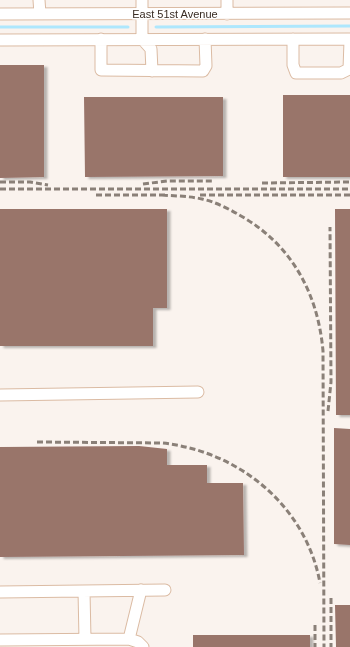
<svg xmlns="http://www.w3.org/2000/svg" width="350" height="647" viewBox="0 0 350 647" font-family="Helvetica,sans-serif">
<defs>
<filter id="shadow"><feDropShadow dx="3.5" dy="2" stdDeviation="1" flood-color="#0004"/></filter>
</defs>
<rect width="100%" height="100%" fill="#faf3ee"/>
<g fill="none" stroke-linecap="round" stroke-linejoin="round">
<!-- stream -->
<path stroke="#aee7fd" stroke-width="3" d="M0 27H128
M156 27 350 26"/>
</g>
<!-- building -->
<path fill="#99746b" filter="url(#shadow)" d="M0 65H44V177L0 178Z
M283 95H350V177H283Z
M84 97H223V176L85 177Z
M0 209H167V308H153V346H0Z
M335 209H350V415H336Z
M334 428 350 429V545L334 544Z
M139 446 167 449V465H207V483H243L244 555 0 557V447Z
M335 605H350V647H336Z
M193 635H310V647H193Z"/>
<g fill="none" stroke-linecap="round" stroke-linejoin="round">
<!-- minor casing -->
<g stroke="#dbbba3" stroke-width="13">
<path id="minor" d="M39 0 40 14
M227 0V14
M0 14 350 13
M101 39V70L203 71 206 66 205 39
M142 39V0
M142 39 151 49 152 71
M293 39V65L296 73H341L349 69 350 41
M0 40 350 39
M0 395 198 392
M84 591 85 639
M0 592 165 590
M129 639 141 590
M0 640 129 639 138 642 143 647"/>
</g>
<!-- minor -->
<use href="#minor" stroke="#fff" stroke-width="11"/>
<!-- rail -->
<path stroke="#8a8078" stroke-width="3" stroke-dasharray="6 3" stroke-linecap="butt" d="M0 182H30L48 185
M262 183 350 182
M143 184 167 181H212
M0 189H350
M96 195H168
M162 195C175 196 189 196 202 199 216 202 229 209 241 216 292 245 318 294 323 351L324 647
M200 195H350
M328 411 331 382 330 227
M37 442 162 443C239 451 306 506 320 583
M331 598V647
M315 625V647"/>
</g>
<g text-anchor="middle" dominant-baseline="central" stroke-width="3" stroke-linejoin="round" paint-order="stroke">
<!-- street labels -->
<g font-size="11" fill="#392c23" stroke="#fff">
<text x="175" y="14">East 51st Avenue</text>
</g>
</g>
</svg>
